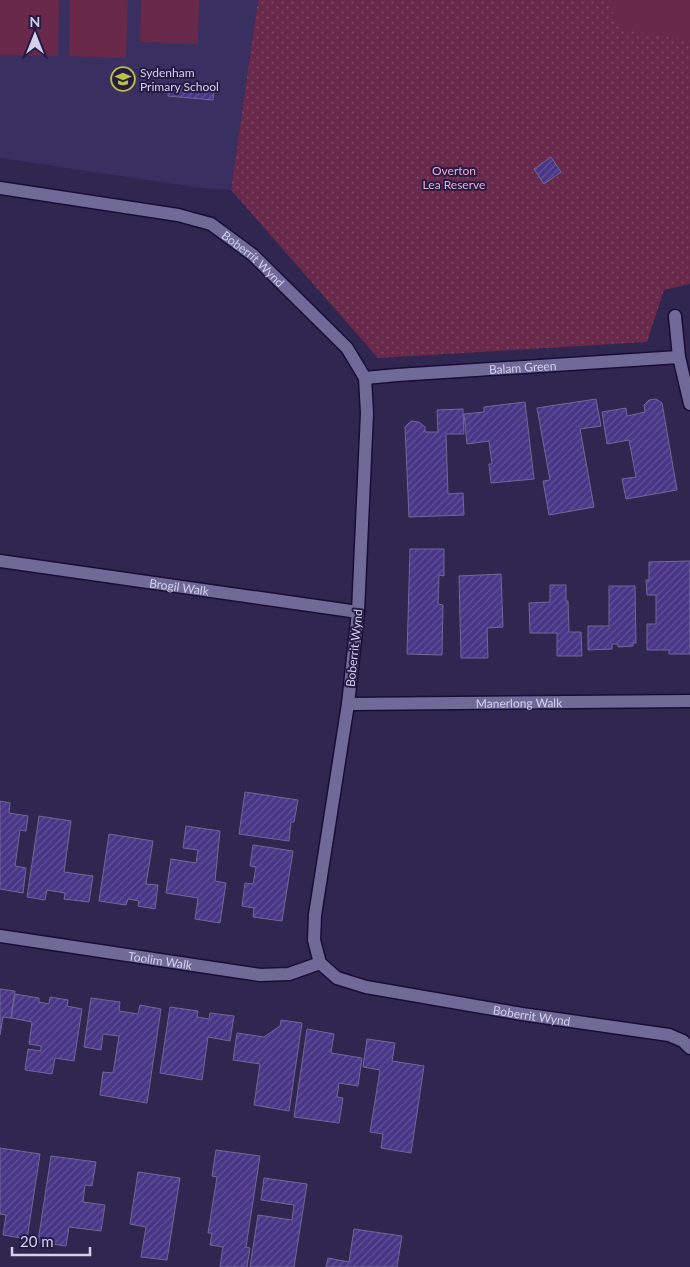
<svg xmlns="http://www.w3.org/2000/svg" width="690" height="1267" viewBox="0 0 690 1267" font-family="Lato,sans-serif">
<defs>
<pattern id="park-dots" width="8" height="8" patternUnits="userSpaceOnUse" patternTransform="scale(1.25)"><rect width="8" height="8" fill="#68294a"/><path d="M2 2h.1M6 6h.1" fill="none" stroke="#7d4764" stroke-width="1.8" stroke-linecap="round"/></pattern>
<pattern id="building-hatch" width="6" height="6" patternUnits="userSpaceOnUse" patternTransform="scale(1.25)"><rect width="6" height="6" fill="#493687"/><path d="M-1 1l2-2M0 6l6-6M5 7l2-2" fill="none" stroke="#625298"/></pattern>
</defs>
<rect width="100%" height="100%" fill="#2f2750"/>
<!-- built -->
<path fill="#392f60" d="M0 0H258L231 190 195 187 0 158Z"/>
<!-- park -->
<path fill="url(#park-dots)" d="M258 0H690V284L664 290 647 342 378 358 231 190Z"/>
<!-- pitch -->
<path fill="#68294a" d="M0 0H59L58 56 0 55Z
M70 0H128L126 58 69 56Z
M141 0H199L198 44 140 42Z
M605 0H690V40L624 30Z"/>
<!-- building -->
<path fill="url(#building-hatch)" stroke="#6f6898" d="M169 85 214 90 213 100 168 96Z
M551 157 561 172 544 184 534 169Z
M596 399 601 426 580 429 594 507 549 515 543 481 550 480 537 408Z
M656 399 662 403 677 490 626 499 622 479 636 477 629 440 607 444 602 412 626 408 627 416 645 412 644 405 649 400Z
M525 402 534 479 491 483 489 464H492L489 441 467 444 464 414 484 412V407Z
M463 409 464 434H446L448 494 463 493 464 515 409 517 405 427 411 421 419 422 425 427V432H438L437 410Z
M410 549H444V576L439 575 438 604 443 605 442 655 407 654Z
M690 561V654H669V650H647V624H656V595H647L646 580H649V562Z
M501 574 503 627 487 628 488 658H461L459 576Z
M550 585H566V601H568L569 632H581L582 656H557V633H530L529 603 550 602Z
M609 586H635L636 643H633V646L618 647V644H612V649L588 650V626H609Z
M245 792 298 800 294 822H291L289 841 239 834Z
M0 801 10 803 9 813 28 816 26 831 20 830 15 866 26 868 23 893 0 889Z
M39 816 71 821 64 872 93 876 89 902 64 899 65 893 47 890 45 900 27 897Z
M186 826 220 831 215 881 226 883 220 923 195 919 198 898 166 893 171 859 196 863 198 850 183 848Z
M109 834 153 841 146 884 158 885 155 909 138 906 139 901 128 899 126 905 99 901Z
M253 845 293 851 282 921 253 917 254 908 242 906 245 883 253 884 256 867 250 866Z
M0 989 15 991 11 1018 3 1017 0 1035Z
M15 994 39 998V1002L49 1004 50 997 68 1000 67 1006 82 1009 74 1061 55 1058 52 1074 25 1070 28 1049 41 1051V1046L29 1044 32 1022 11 1018Z
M91 998 120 1002 119 1011 138 1014 140 1005 161 1009 147 1103 100 1095 103 1072 113 1073 119 1036 103 1034 101 1050 84 1047Z
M170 1007 198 1011 197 1017 209 1019 210 1013 234 1016 230 1041 208 1037 202 1080 160 1073Z
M281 1020 302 1023 289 1111 254 1105 260 1064 233 1060 237 1033 264 1037 280 1026Z
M307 1029 334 1034 331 1053 362 1058 358 1086 339 1083 337 1097 343 1098 339 1123 294 1117Z
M367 1039 395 1043 392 1061 424 1066 411 1153 381 1148 383 1134 370 1132 380 1070 363 1067Z
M0 1148 40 1154 27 1239 3 1235 6 1215 0 1214Z
M216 1150 260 1156 246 1247 250 1248 247 1267H220L223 1247 210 1245 212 1233H208L217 1177 212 1176Z
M51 1156 96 1162 92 1186 85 1185 83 1202 105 1205 101 1231 69 1227 66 1246 38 1242Z
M138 1172 180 1178 167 1260 141 1257 146 1227 130 1224Z
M264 1178 307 1184 294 1267H250L258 1215 292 1220 294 1205 261 1200Z
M354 1229 402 1236 397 1267H326L328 1258 349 1262Z"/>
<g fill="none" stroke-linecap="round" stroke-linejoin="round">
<!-- lane casing -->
<g stroke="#180d35" stroke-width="15">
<path id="lane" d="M675 316 679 357 690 404"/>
</g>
<!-- street casing -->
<g stroke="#180d35" stroke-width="15">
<g id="street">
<path id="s1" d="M0 188 178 215 211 224 253 255 347 348 365 378 367 413 358 612 348 704 315 915 314 940 320 963 337 978 366 987 522 1014 669 1035 683 1041 690 1048"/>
<path id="s2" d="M365 378 397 375 679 357"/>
<path id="s3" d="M0 561 358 612"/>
<path id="s4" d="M348 704 690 701"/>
<path id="s5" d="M0 936 260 975 289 974 320 963"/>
</g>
</g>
<!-- lane -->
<use href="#lane" stroke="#706a99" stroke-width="12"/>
<!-- street -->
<use href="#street" stroke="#706a99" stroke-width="12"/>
</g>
<!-- icons -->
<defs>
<g id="school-ring" transform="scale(1.25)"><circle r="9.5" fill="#251c45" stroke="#bdbf43" stroke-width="1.5"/><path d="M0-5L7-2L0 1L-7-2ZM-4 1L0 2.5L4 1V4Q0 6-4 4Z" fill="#bdbf43"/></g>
</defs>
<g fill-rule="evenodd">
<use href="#school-ring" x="123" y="79"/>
</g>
<g text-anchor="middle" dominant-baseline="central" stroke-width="4" stroke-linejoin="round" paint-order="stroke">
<!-- poi labels -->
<g font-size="12" fill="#d3d0eb" stroke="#251c45" text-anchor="start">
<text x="140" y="72">Sydenham<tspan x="140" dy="14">Primary School</tspan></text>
</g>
<!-- park labels -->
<g font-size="12" fill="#f3a9cb" stroke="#251c45">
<text x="454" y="170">Overton<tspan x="454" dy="14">Lea Reserve</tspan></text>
</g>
<!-- street labels -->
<g font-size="12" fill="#d3d0eb" stroke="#251c45">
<text stroke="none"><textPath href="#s1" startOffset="269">Boberrit Wynd</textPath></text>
<text stroke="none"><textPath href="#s2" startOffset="158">Balam Green</textPath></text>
<text stroke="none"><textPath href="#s3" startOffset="181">Brogil Walk</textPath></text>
<text transform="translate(354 648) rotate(-84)">Boberrit Wynd</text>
<text stroke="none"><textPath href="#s4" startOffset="171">Manerlong Walk</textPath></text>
<text stroke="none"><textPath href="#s5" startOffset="162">Toolim Walk</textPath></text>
<text stroke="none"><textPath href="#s1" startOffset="1244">Boberrit Wynd</textPath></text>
</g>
</g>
<!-- north arrow -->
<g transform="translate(35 35)" stroke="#251c45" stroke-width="4" paint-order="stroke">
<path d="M0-4L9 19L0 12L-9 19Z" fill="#d3d0eb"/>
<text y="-8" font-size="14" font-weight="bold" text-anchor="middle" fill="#d3d0eb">N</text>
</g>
<!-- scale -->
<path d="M12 1247v8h78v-8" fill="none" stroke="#d3d0eb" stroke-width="2.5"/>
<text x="20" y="1247" font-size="15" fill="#d3d0eb" stroke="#251c45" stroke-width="4" paint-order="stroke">20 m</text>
</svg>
